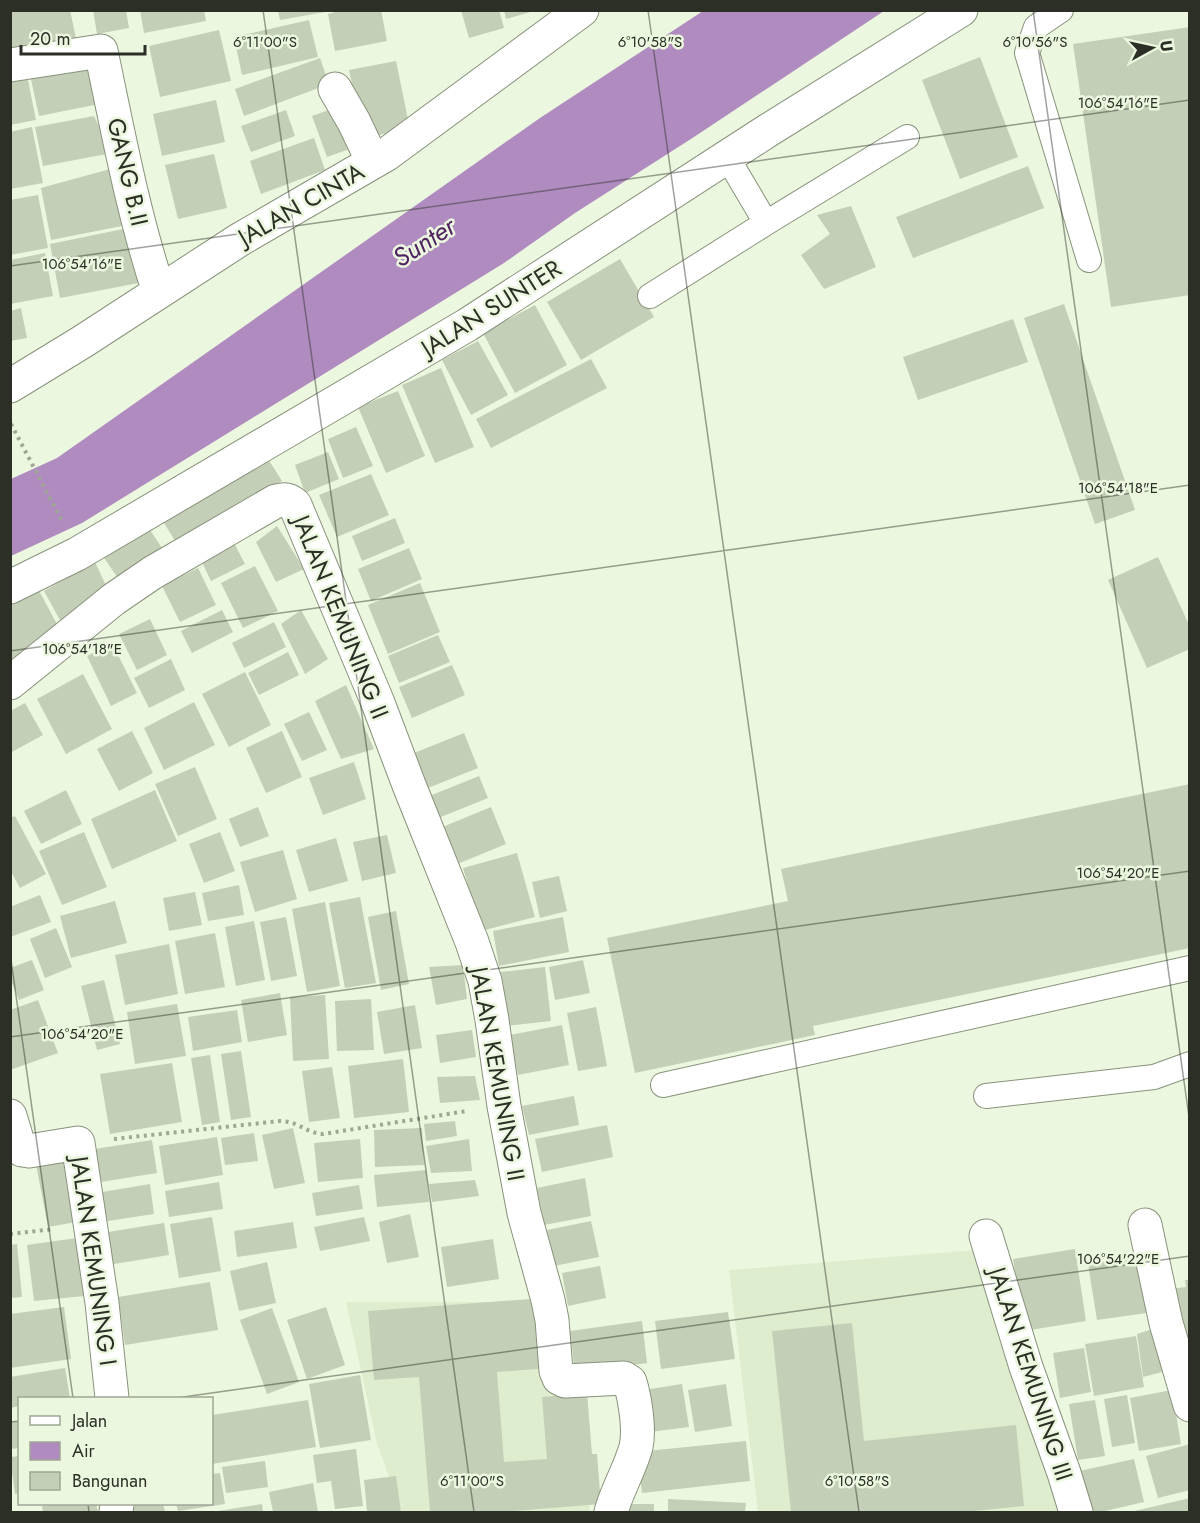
<svg xmlns="http://www.w3.org/2000/svg" width="1200" height="1523" viewBox="0 0 1200 1523" font-family="Jost,sans-serif">
<rect width="100%" height="100%" fill="#ecf7df"/>
<!-- built -->
<path fill="#dfedcf" d="M977 1250 1062 1512H758L729 1270Z
M346 1302H531L579 1403 590 1512H402L377 1444Z"/>
<!-- water -->
<path fill="#af8bbf" d="M703 11H884L694 137 575 213 504 263 82 523 11 556V479L57 458 540 118Z"/>
<!-- building -->
<path fill="#c4cfb7" d="M16 10H70L78 48 10 61V12Z
M93 10H126L129 28 97 34Z
M140 10H204L206 21 144 33Z
M278 10H325V12L280 20Z
M343 10H381L387 41 335 51 328 14Z
M461 10H499L504 28 469 38Z
M504 10H533L534 11 506 19Z
M309 20 318 57 242 75 234 37Z
M1190 27V295L1111 307 1073 44Z
M219 30 231 81 160 97 149 46Z
M980 57 1018 157 960 179 922 80Z
M320 58 329 84 244 116 235 89Z
M396 61 410 129 363 138 349 70Z
M101 62 109 102 39 116 30 75Z
M27 75 36 120 10 125V79Z
M216 100 225 142 162 156 153 114Z
M343 105 358 146 327 157 312 116Z
M286 110 295 136 251 152 241 126Z
M94 116 112 153 43 166 35 127Z
M32 127 43 183 10 189V132Z
M314 138 325 170 261 194 250 161Z
M214 154 227 208 178 219 165 165Z
M121 166 132 224 51 240 41 188Z
M1028 166 1044 208 913 258 896 217Z
M38 195 48 248 10 255V200Z
M851 206 876 267 824 289 801 255 830 234 817 215Z
M128 228 139 283 60 298 50 244Z
M45 253 53 296 10 304V260Z
M620 259 654 317 581 360 547 302Z
M1064 304 1135 510 1095 524 1024 318Z
M535 305 567 365 515 393 483 333Z
M21 308 27 338 10 341V311Z
M1013 319 1028 362 918 400 903 357Z
M478 341 508 395 471 415 442 360Z
M591 359 607 388 491 448 476 419Z
M441 368 474 447 435 463 402 385Z
M398 391 425 456 386 473 358 407Z
M356 427 373 466 343 478 328 439Z
M263 451 282 481 177 544 159 515Z
M328 452 339 479 305 493 295 465Z
M371 474 389 515 337 537 319 495Z
M395 518 405 543 362 561 352 536Z
M144 521 166 554 122 584 100 552Z
M277 526 304 569 276 582 256 542Z
M233 541 245 564 211 581 200 558Z
M409 548 422 579 371 601 358 569Z
M1158 557 1190 627V649L1147 668 1108 580Z
M95 562 109 592 66 631 44 591Z
M255 566 278 611 243 628 221 583Z
M198 568 216 605 180 622 162 586Z
M35 583 59 628 10 660V595Z
M420 583 440 632 388 654 368 605Z
M222 610 233 632 192 653 181 631Z
M301 610 328 659 305 674 281 624Z
M150 619 167 655 137 670 119 634Z
M274 622 286 647 244 668 232 643Z
M438 635 450 662 399 683 388 656Z
M112 643 137 693 111 706 87 656Z
M288 652 299 675 259 695 248 673Z
M171 659 185 690 149 708 134 678Z
M452 665 465 695 412 718 399 687Z
M245 672 271 725 229 747 202 694Z
M83 674 112 729 66 754 37 699Z
M346 685 374 749 341 759 315 701Z
M194 702 215 745 164 770 144 728Z
M25 703 43 735 10 753V711Z
M309 712 327 750 302 761 284 724Z
M132 731 153 773 119 791 97 749Z
M282 731 302 777 266 793 246 748Z
M464 733 478 768 423 790 409 755Z
M354 762 366 799 323 815 309 778Z
M195 767 217 819 178 836 155 784Z
M479 776 488 798 436 819 427 797Z
M1190 784V948L813 1026 815 1035 635 1073 607 938 788 901 781 869Z
M66 790 82 824 41 844 24 811Z
M155 790 177 841 112 869 91 819Z
M258 807 269 836 240 847 229 819Z
M491 807 506 844 455 865 440 828Z
M15 816 46 874 20 888 10 870V818Z
M84 832 107 887 62 905 39 851Z
M220 832 235 871 204 883 189 844Z
M387 835 396 873 362 881 353 842Z
M336 838 348 881 309 892 296 850Z
M283 850 297 899 255 912 240 862Z
M517 853 535 917 481 931 463 868Z
M559 876 567 911 540 918 532 882Z
M239 885 244 915 208 921 202 893Z
M195 892 202 925 169 931 163 898Z
M40 895 51 922 10 937V907Z
M360 897 376 983 345 988 329 903Z
M115 901 127 943 71 958 60 916Z
M325 902 340 986 307 992 292 909Z
M396 911 409 984 381 990 368 917Z
M286 917 297 976 271 981 260 922Z
M563 917 569 952 499 966 493 931Z
M254 921 265 980 236 986 225 927Z
M56 928 72 967 45 978 30 939Z
M215 933 225 987 185 994 175 941Z
M169 944 178 994 125 1005 115 955Z
M32 960 44 990 19 1000 10 978V968Z
M583 960 590 993 555 1000 549 967Z
M463 965 467 999 436 1005 429 967Z
M545 967 551 1021 506 1026 501 972Z
M104 980 120 1044 97 1050 81 986Z
M280 993 287 1035 248 1042 241 1000Z
M325 995 329 1059 293 1061 290 997Z
M371 999 374 1050 337 1051 335 1001Z
M38 1000 58 1053 10 1070V1010Z
M177 1004 186 1056 135 1064 127 1012Z
M415 1005 422 1048 384 1054 377 1012Z
M596 1007 607 1066 578 1071 567 1013Z
M237 1010 242 1042 193 1051 188 1017Z
M562 1025 569 1065 518 1075 510 1035Z
M472 1030 476 1057 440 1063 436 1035Z
M241 1051 251 1117 231 1120 221 1054Z
M210 1055 220 1122 202 1125 191 1058Z
M403 1059 409 1112 354 1118 348 1066Z
M172 1063 182 1122 110 1134 100 1074Z
M332 1067 340 1118 309 1122 302 1071Z
M475 1076 480 1100 440 1103 437 1077Z
M574 1096 579 1125 529 1135 522 1106Z
M455 1121 457 1136 426 1141 424 1124Z
M607 1125 613 1157 542 1172 535 1139Z
M293 1128 305 1183 274 1189 262 1135Z
M422 1128 424 1165 375 1167 374 1130Z
M254 1133 258 1161 225 1165 221 1138Z
M217 1137 223 1175 165 1185 159 1146Z
M360 1139 363 1178 318 1182 314 1143Z
M469 1139 472 1171 431 1173 426 1146Z
M152 1140 157 1173 101 1182 95 1149Z
M67 1147 82 1221 48 1227 34 1154Z
M426 1170 429 1202 377 1207 374 1175Z
M585 1178 591 1216 544 1225 537 1188Z
M475 1180 479 1196 432 1202 429 1184Z
M219 1182 223 1209 169 1217 165 1191Z
M150 1184 154 1214 101 1222 96 1193Z
M359 1185 363 1209 316 1216 312 1193Z
M410 1214 419 1257 387 1263 379 1222Z
M212 1217 221 1271 179 1278 170 1224Z
M364 1217 370 1241 320 1251 314 1227Z
M591 1221 599 1257 554 1266 547 1230Z
M293 1222 297 1248 237 1257 234 1231Z
M164 1223 169 1255 108 1265 102 1233Z
M77 1238 84 1296 34 1301 27 1245Z
M493 1239 499 1279 447 1287 441 1247Z
M17 1244 22 1297 10 1298V1245Z
M1075 1249 1086 1321 1024 1331 1013 1259Z
M1138 1256 1147 1313 1097 1320 1088 1264Z
M267 1262 276 1303 239 1311 230 1271Z
M600 1266 606 1298 568 1306 562 1273Z
M1185 1280H1190V1381L1169 1289 1186 1287Z
M210 1282 218 1330 125 1345 118 1297Z
M544 1298 550 1368 497 1372 504 1462 547 1459 542 1397 587 1393 592 1454H597L601 1504 502 1512H430L419 1377 374 1380 368 1311Z
M64 1307 71 1359 10 1368V1314Z
M326 1307 345 1365 307 1379 287 1320Z
M272 1308 299 1382 267 1394 240 1320Z
M728 1312 735 1359 661 1369 655 1321Z
M642 1321 647 1363 575 1373 570 1331Z
M852 1323 864 1441 1016 1425 1024 1506 965 1512H791L772 1331Z
M1159 1327 1166 1371 1143 1377 1137 1334Z
M1136 1336 1144 1387 1094 1396 1085 1344Z
M1084 1348 1091 1392 1060 1398 1053 1353Z
M65 1368 70 1398H20V1406L10 1408V1377Z
M360 1375 371 1440 320 1448 309 1384Z
M682 1384 689 1427 650 1432 644 1390Z
M726 1384 732 1426 695 1432 688 1390Z
M1172 1390 1181 1444 1139 1451 1130 1398Z
M1127 1395 1135 1443 1112 1447 1104 1399Z
M308 1400 316 1447 212 1464V1415Z
M1095 1400 1105 1456 1078 1460 1069 1404Z
M20 1421V1448L10 1449V1422Z
M746 1441 750 1481 642 1493 637 1452Z
M1190 1444V1490L1158 1498 1146 1456Z
M356 1449 363 1506 335 1509 331 1481 317 1483 313 1455Z
M20 1456V1493L15 1494 10 1457Z
M1134 1459 1144 1502 1101 1512H1085L1075 1472Z
M265 1461 268 1487 226 1493 222 1467Z
M220 1473 225 1504 178 1511 176 1504H212V1474Z
M396 1476 401 1512H367L364 1480Z
M313 1483 318 1512H273L269 1492Z
M1190 1498V1512H1130Z
M668 1499 746 1503 745 1512H668Z
M59 1504H96L98 1512H43L42 1506Z
M137 1504H163L165 1512H122L121 1506Z
M262 1504 263 1512H218V1511Z
M620 1504H654V1512H620Z"/>
<g fill="none" stroke-linecap="round" stroke-linejoin="round">
<!-- service casing -->
<g stroke="#88927c" stroke-width="26">
<path id="service" d="M1061 10 1036 27 1027 53 1089 260
M727 157 766 223 907 137
M650 296 766 223
M663 1085 1190 968
M986 1096 1154 1077 1190 1064"/>
</g>
<!-- minor casing -->
<g stroke="#88927c" stroke-width="35">
<path id="minor" d="M10 65 101 51C118 132 133 213 159 292
M335 89 354 122 373 162
M10 386 82 342 239 240 387 154 582 10
M10 587 77 554 467 325 767 131 961 10
M10 683 114 599 152 573 276 501C285 499 289 499 295 505L378 703 409 785 472 942 485 981 492 1020 504 1106 524 1213 548 1300 552 1320 556 1371 559 1378 565 1381 624 1378 630 1382C635 1399 640 1429 636 1447 630 1469 617 1490 611 1512
M10 1116 19 1146 22 1150 29 1151 78 1143 102 1303 112 1398
M1145 1225 1166 1323 1190 1405
M986 1236 1026 1367 1064 1473 1076 1512
M116 1512 117 1504"/>
</g>
<!-- path -->
<path stroke="#9ea795" stroke-width="4" stroke-dasharray="3 4.5" stroke-linecap="butt" d="M11 424 62 521
M114 1139 280 1121C298 1121 306 1133 323 1134L467 1111
M10 1234 54 1229"/>
<!-- service -->
<use href="#service" stroke="#fff" stroke-width="24"/>
<!-- minor -->
<use href="#minor" stroke="#fff" stroke-width="33"/>
</g>
<!-- ticks -->
<path fill="none" stroke="#2b2f26" stroke-width="1.5" stroke-opacity="0.45" d="M263 10 474 1512M648 10 859 1512M1033 10 1190 1124M10 266 1190 100M10 651 1190 485M10 953 73 1398M10 1037 1190 871M176 1398 1190 1256M10 1422 20 1421M88 1504 89 1512"/>
<g text-anchor="middle" dominant-baseline="central" stroke-width="5" stroke-linejoin="round" paint-order="stroke">
<!-- street labels -->
<g font-size="24" fill="#2b2f26" stroke="#ecf7df">
<text transform="translate(128 172) rotate(77)">GANG B.II</text>
<text transform="translate(301 204) rotate(-30)">JALAN CINTA</text>
<text transform="translate(491 308) rotate(-32)">JALAN SUNTER</text>
<text transform="translate(341 617) rotate(68)">JALAN KEMUNING II</text>
<text transform="translate(498 1074) rotate(80)">JALAN KEMUNING II</text>
<text transform="translate(94 1261) rotate(82)">JALAN KEMUNING I</text>
<text transform="translate(1031 1374) rotate(72)">JALAN KEMUNING III</text>
</g>
<!-- water labels -->
<g font-size="26" font-style="italic" fill="#4f2261" stroke="#ecf7df">
<text transform="translate(424 242) rotate(-33)">Sunter</text>
</g>
</g>
<g font-size="15" text-anchor="middle" fill="#2b2f26" stroke="#ecf7df" stroke-width="5" stroke-linejoin="round" paint-order="stroke">
<text x="265" y="47">6°11'00"S</text>
<text x="650" y="47">6°10'58"S</text>
<text x="1035" y="47">6°10'56"S</text>
<text x="1118" y="108">106°54'16"E</text>
<text x="82" y="269">106°54'16"E</text>
<text x="1118" y="493">106°54'18"E</text>
<text x="82" y="654">106°54'18"E</text>
<text x="1118" y="878">106°54'20"E</text>
<text x="82" y="1039">106°54'20"E</text>
<text x="1118" y="1264">106°54'22"E</text>
<text x="472" y="1486">6°11'00"S</text>
<text x="857" y="1486">6°10'58"S</text>
</g>
<!-- border -->
<rect width="1200" height="1523" fill="none" stroke="#2b2f26" stroke-width="24"/>
<!-- legend -->
<rect x="18" y="1397" width="195" height="108" fill="#ecf7df" stroke="#9fa795" stroke-width="1.5"/>
<rect x="30" y="1416" width="30" height="9" fill="#ffffff" stroke="#9fa795" stroke-width="1.5"/>
<text x="72" y="1427" font-size="18" fill="#2b2f26">Jalan</text>
<rect x="30" y="1442" width="30" height="18" fill="#af8bbf" stroke="#9fa795" stroke-width="1.5"/>
<text x="72" y="1457" font-size="18" fill="#2b2f26">Air</text>
<rect x="30" y="1472" width="30" height="18" fill="#c4cfb7" stroke="#9fa795" stroke-width="1.5"/>
<text x="72" y="1487" font-size="18" fill="#2b2f26">Bangunan</text>
<!-- north arrow -->
<g transform="translate(1152 48) rotate(82)" stroke="#ecf7df" stroke-width="4.5" paint-order="stroke">
<path d="M0-4.5L10 22L0 15L-10 22Z" fill="#2b2f26"/>
<text y="-9" font-size="16" font-weight="bold" text-anchor="middle" fill="#2b2f26">U</text>
</g>
<!-- scale -->
<path d="M21 45v9h124v-9" fill="none" stroke="#2b2f26" stroke-width="3"/>
<text x="30" y="45" font-size="18" fill="#2b2f26" stroke="#ecf7df" stroke-width="4.5" paint-order="stroke">20 m</text>
</svg>
